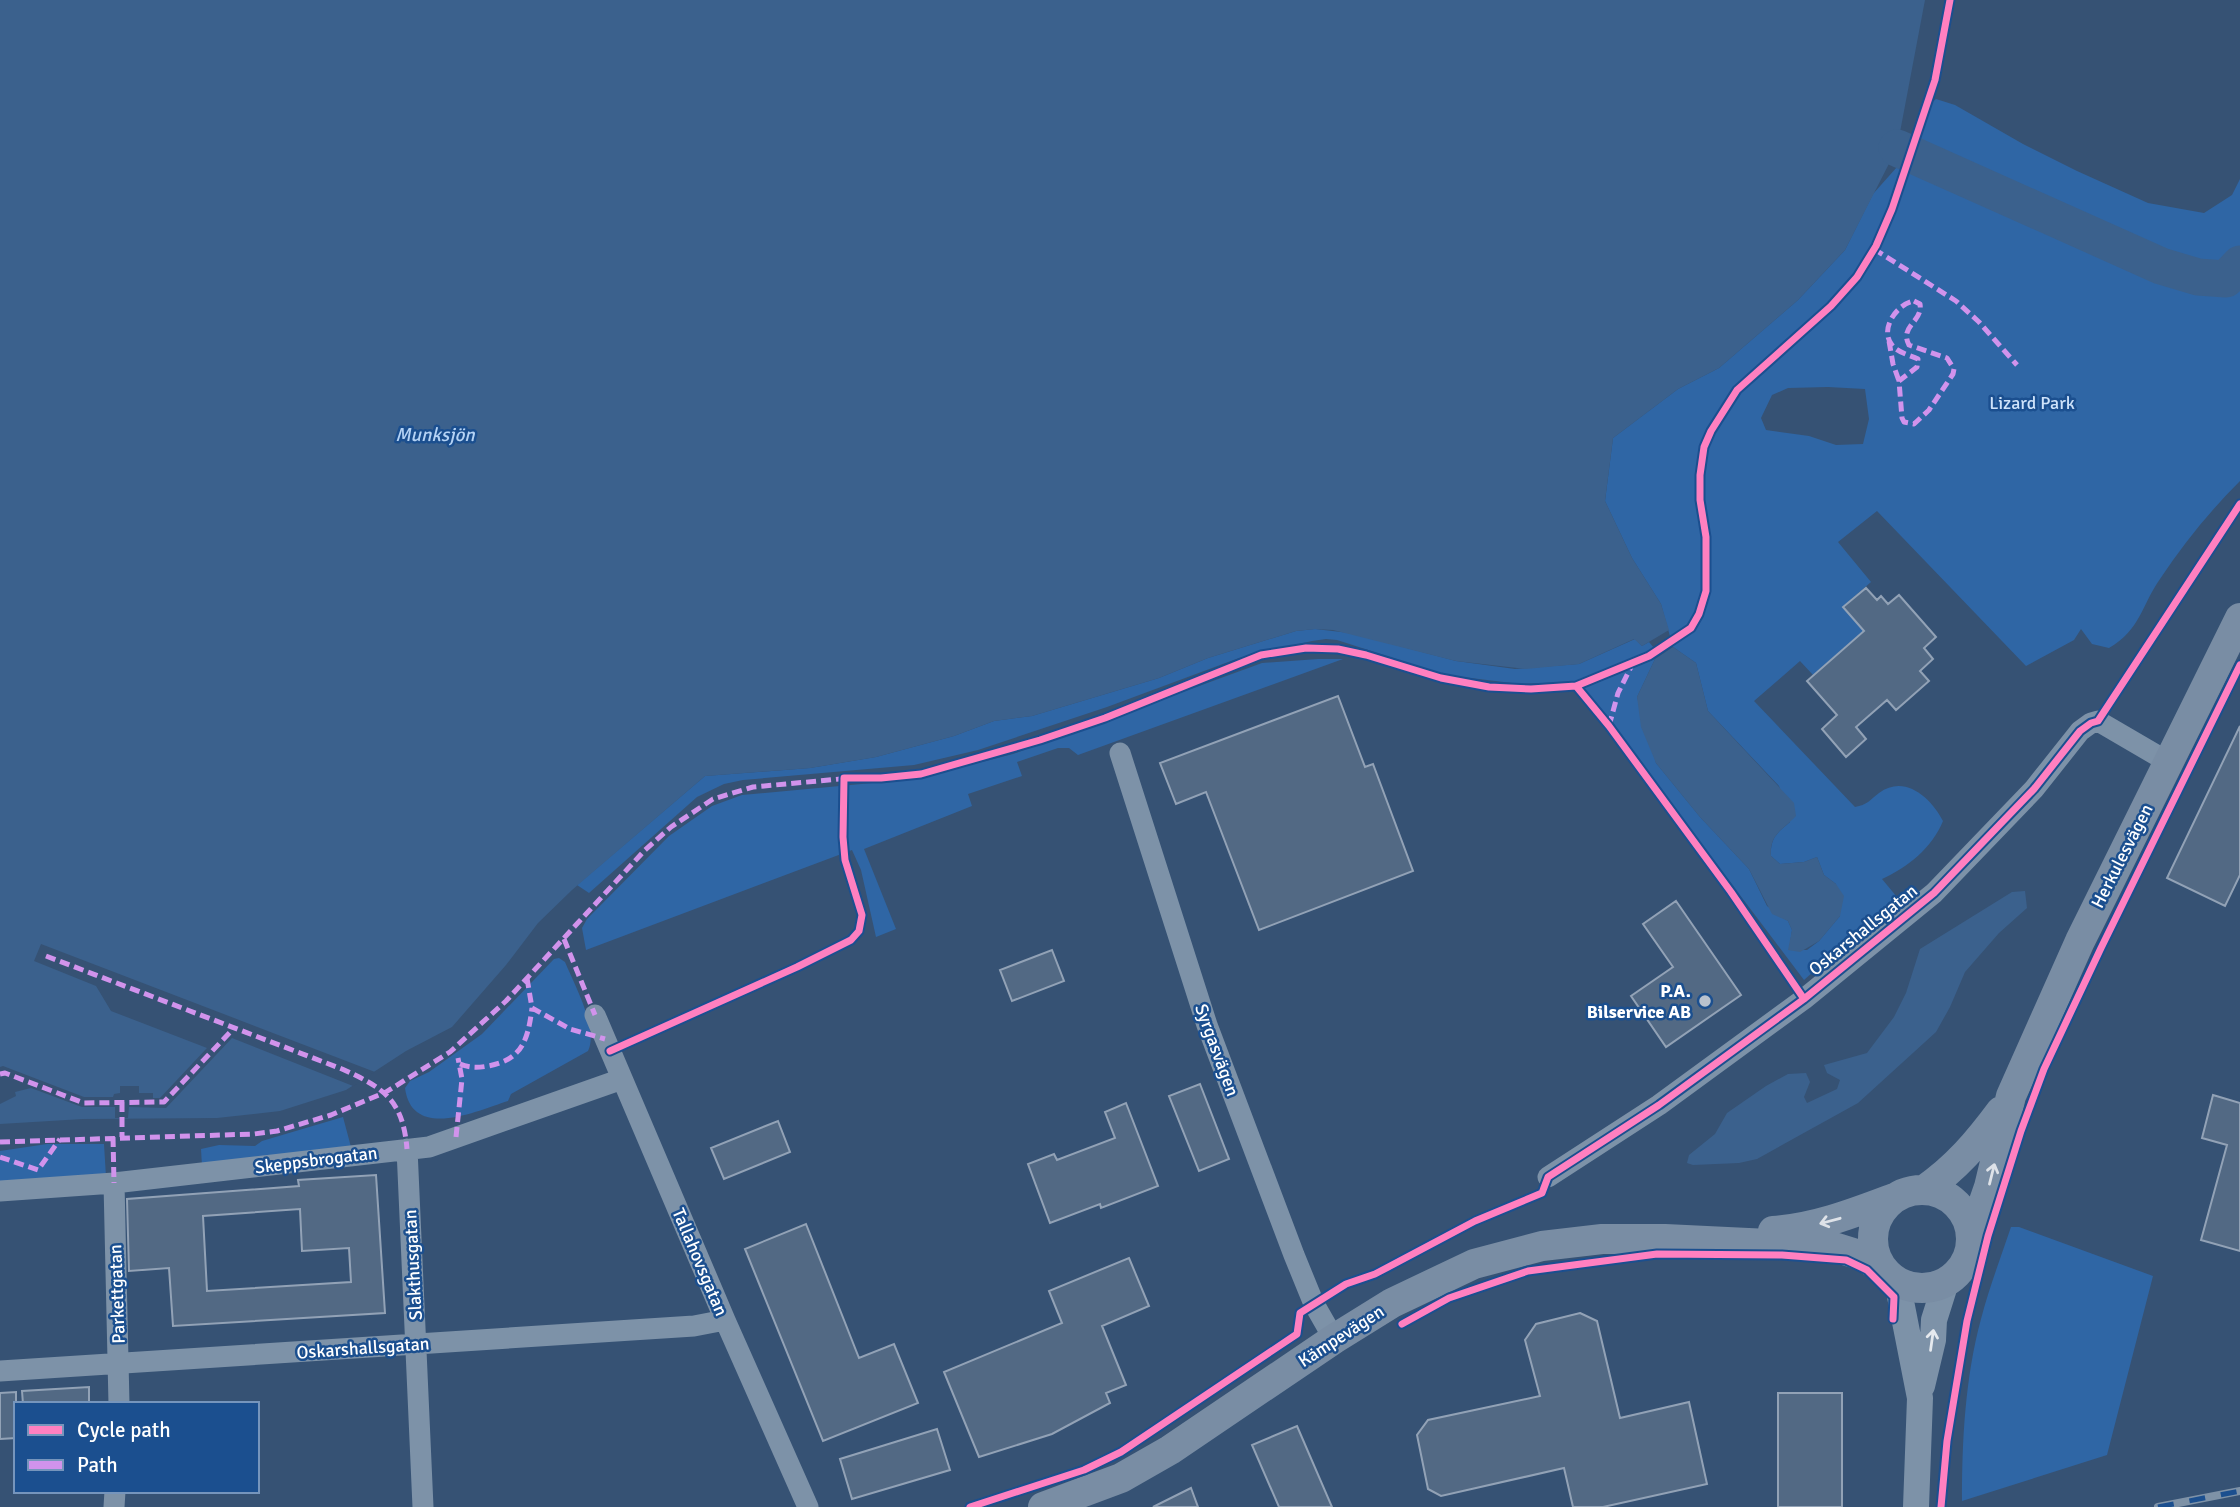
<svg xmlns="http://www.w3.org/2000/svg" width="2240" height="1507" viewBox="0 0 2240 1507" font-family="Signika,sans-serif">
<rect width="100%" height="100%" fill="#365274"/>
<!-- green -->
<path fill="#2f66a5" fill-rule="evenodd" d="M1936 99 1955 105 2023 144 2077 171 2148 203 2204 213 2232 195 2240 179V481C2210 511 2184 543 2160 579 2141 606 2141 629 2109 648L2092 644 2081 629 2074 640 2026 666 1877 511 1838 542 1871 582 1849 601 1870 625 1813 675 1800 661 1754 701 1855 807C1867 805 1870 800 1879 793 1905 774 1931 798 1943 821 1932 848 1908 867 1882 879L1897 897 1804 980 1584 688 1655 659 1637 697 1656 763 1700 817 1749 869 1767 906 1788 921 1792 930 1789 950H1807L1819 941 1840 916 1836 884 1824 875 1817 857 1804 862 1780 864 1771 856C1770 838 1777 833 1790 822L1779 786 1708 711 1696 663 1673 647 1661 604 1632 558 1605 501 1613 438 1678 389 1719 368 1798 300 1845 250 1873 194 1897 167H1902L1906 170C1910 159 1916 149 1919 139 1923 123 1922 109 1936 99ZM1828 387 1865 389 1869 419 1863 444 1836 445 1809 436 1766 430 1761 418 1772 395 1788 388Z
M1315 629 1350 633 1456 661 1515 669 1579 664 1635 639 1642 646 1649 642 1654 648 1636 658 1573 682 1520 684 1446 675 1337 640 1326 639 1312 641 1239 658 1107 707 978 750 914 765 743 780 724 784 697 797 589 893 577 885 705 776 810 768 876 757 954 736 994 721 1032 716 1159 678 1208 658 1296 631Z
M1318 659H1343L1078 755 1069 748H1058L1017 762 1022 776 968 794 972 806 864 849 896 929 876 937 861 870 852 850 586 950 582 928 587 919 669 836 712 806 742 795 915 779 1013 754 1262 663Z
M559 958 565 962C574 984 599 1029 588 1051L511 1094 508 1101C477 1111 412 1141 405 1088L410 1081 429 1072 482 1034 554 959Z
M343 1117 351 1147 202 1166 201 1149 219 1145 255 1146 262 1141Z
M47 1144H104L106 1177 0 1183V1151Z
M2011 1227H2019L2153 1276 2107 1455 1962 1501C1962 1441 1965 1378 1981 1319 1989 1288 2001 1257 2011 1227Z"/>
<!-- water -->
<path fill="#3b618d" d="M0 0H1925L1897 148 1845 250 1798 300 1719 368 1678 389 1613 438 1605 501 1632 558 1661 604 1669 630 1642 646 1634 639 1579 664 1526 669 1456 661 1333 630 1315 629 1296 631 1208 658 1159 678 1032 716 994 721 954 736 876 757 810 768 705 776 572 890 538 923 506 965 452 1027 406 1051 346 1090 280 1111 217 1118 83 1119 0 1124Z
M1673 647 1696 663 1708 711 1794 803 1796 816C1783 830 1769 834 1771 856L1780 864 1804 862 1817 857 1824 875 1836 884 1844 896 1840 916 1819 941 1800 952 1788 950 1792 930 1788 921 1772 914 1749 869 1700 817 1656 763 1641 727 1637 697 1655 659Z
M2025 891 2027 908 1999 933 1965 972 1950 1007 1936 1032 1858 1103 1757 1159 1739 1163 1693 1165 1687 1163 1689 1155 1715 1134 1727 1113 1766 1086 1788 1074 1806 1073 1810 1082 1804 1097 1807 1103 1837 1089 1840 1080 1827 1073 1824 1065 1867 1053 1894 1017 1906 993 1920 949 2012 892Z"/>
<!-- pier -->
<path fill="#365274" d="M41 944 375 1072 353 1086 232 1038 166 1108 129 1107 128 1118H115V1107H82L31 1088 15 1092 16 1096 0 1104V1067L3 1066 84 1097H113L114 1094 120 1093V1086H139V1093H153V1098H160L207 1048 111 1011 96 986 34 961Z"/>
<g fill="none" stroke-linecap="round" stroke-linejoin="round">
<!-- river -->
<path stroke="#3b618d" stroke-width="37" d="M1897 148 2161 266 2198 277 2226 279 2240 264"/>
</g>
<!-- building -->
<path fill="#526984" stroke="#92a2b6" stroke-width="2" fill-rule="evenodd" d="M1866 588 1877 600 1881 596 1888 604 1899 595 1936 637 1924 648 1933 659 1920 671 1929 681 1896 710 1887 700 1856 727 1866 739 1846 757 1822 729 1837 715 1807 681 1864 631 1843 607Z
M1338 696 1365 767 1373 764 1413 871 1259 930 1206 792 1176 804 1160 763Z
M2240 726V875L2225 906 2167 878Z
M1676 901 1741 995 1666 1047 1631 996 1673 967 1643 924Z
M1052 950 1064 981 1012 1001 1000 970Z
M1200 1084 1229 1159 1199 1171 1169 1096Z
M2213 1095 2240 1103V1251L2201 1240 2227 1145 2202 1138Z
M1126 1103 1158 1186 1101 1208 1100 1204 1050 1223 1028 1164 1054 1154 1057 1160 1115 1138 1105 1112Z
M778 1121 790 1152 724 1179 711 1148Z
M376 1175 385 1313 173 1326 169 1268 129 1271 127 1199 299 1186 298 1180ZM300 1209 302 1251 349 1248 351 1282 207 1291 203 1216Z
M806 1224 859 1358 894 1344 918 1403 823 1441 745 1249Z
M1129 1258 1149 1306 1102 1326 1126 1385 1106 1393 1110 1403 1052 1434 979 1457 944 1372 1062 1323 1049 1291Z
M1580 1313 1597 1321 1620 1418 1689 1402 1707 1484 1603 1507H1573L1564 1468 1441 1496 1428 1489 1417 1435 1428 1420 1540 1396 1525 1340 1536 1324Z
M89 1387V1404H23L22 1391Z
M16 1392V1438L0 1439V1393Z
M1778 1393H1842V1507H1778Z
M1297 1426 1332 1507H1279L1252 1445Z
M937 1429 950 1470 852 1499 840 1459Z
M1191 1488 1198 1507H1153Z"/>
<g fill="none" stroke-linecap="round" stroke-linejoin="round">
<!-- minor -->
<path stroke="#7d92a8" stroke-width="21" d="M1120 753 1207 1025 1294 1255 1314 1304 1334 1339
M595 1015 725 1320 808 1507
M407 1149 423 1507
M1548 1177 1659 1105 1804 999 1934 893 2034 789 2080 731 2091 723 2098 721 2170 763
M114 1183 119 1404
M0 1191 114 1183 429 1147 622 1079
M0 1371 694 1326 725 1320
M114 1507 115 1491"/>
<!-- tertiary -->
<path stroke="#7d92a8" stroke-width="26" d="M1897 1281 1920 1398 1916 1507
M1922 1386 1933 1340 1934 1320 1946 1282"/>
<!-- secondary -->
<path stroke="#798da4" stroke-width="30" d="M1924 1190C1956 1168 1978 1142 2001 1111
M1873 1239a49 49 0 1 1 98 0a49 49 0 1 1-98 0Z
M1773 1231C1816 1228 1854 1213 1894 1198
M1971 1239 1989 1187 2011 1096 2080 941 2240 618
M1043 1507 1121 1478 1170 1450 1334 1339 1392 1303 1474 1264 1542 1246 1602 1239H1665L1834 1247 1863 1256 1884 1270"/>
<!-- rail casing -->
<g stroke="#7e92a7" stroke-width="8">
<path id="rail" d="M2158 1507 2240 1491"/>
</g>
<!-- rail -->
<use href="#rail" stroke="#1b4f8f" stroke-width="5" stroke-dasharray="16" stroke-linecap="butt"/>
<!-- quiet -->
<path stroke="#d193ec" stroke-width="5" stroke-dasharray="10 5" stroke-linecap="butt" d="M1874 249 1956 301 1979 322 2017 365
M1914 301 1920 304C1923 322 1899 326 1909 345L1947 358 1954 369 1953 374 1929 410 1914 424 1904 422 1902 418 1899 381 1917 367 1918 359C1910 355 1898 353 1892 345 1879 329 1897 304 1914 301Z
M1889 341 1893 364 1899 381
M1609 726 1618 693 1633 663
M564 939 595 1015
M46 956 342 1069C384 1088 403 1100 407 1149
M527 978 532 1008 570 1029 605 1039
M460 1064C469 1068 478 1068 488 1066 522 1060 528 1040 532 1008
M0 1074 5 1073 84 1103 164 1102 234 1028
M122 1102V1137
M113 1137 114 1183
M456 1137 462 1079 458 1058
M0 1142 254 1134 277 1131 331 1115 386 1092 450 1052 506 1001 645 850 671 827 713 799 753 787 851 778
M0 1157 38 1170 60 1139"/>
<!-- cycleway casing -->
<g stroke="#1b4f8f" stroke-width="11">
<path id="cycleway" d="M1576 686 1609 726 1731 892 1804 999
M610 1051 797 967 851 940 859 931 862 915 845 860 843 837 844 778H881L921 774 1040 740 1105 718 1261 655 1306 648 1338 649 1366 655 1441 678 1489 687 1531 689 1576 686 1649 656 1691 628 1699 614 1706 591V537L1700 500V475L1704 447 1711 431 1737 390 1831 306 1857 277 1876 246 1892 209 1935 80 1950 0
M1402 1324 1449 1298 1528 1271 1657 1254 1782 1255 1846 1260 1867 1270 1894 1297 1893 1319
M970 1507 1084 1470 1121 1452 1297 1334 1300 1313 1346 1284 1375 1274 1475 1221 1542 1193 1548 1177 1659 1105 1804 999 1934 893 2034 789 2080 731 2091 723 2098 721 2240 504
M1941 1507 1947 1441 1967 1321 1988 1236 2021 1131 2044 1069 2101 948 2240 665"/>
</g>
<!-- cycleway -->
<use href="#cycleway" stroke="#ff80c0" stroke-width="7"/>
</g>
<!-- one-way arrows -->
<defs><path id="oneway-shaft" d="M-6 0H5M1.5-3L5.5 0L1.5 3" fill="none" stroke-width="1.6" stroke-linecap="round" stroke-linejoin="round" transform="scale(1.75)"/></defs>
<g stroke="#dee2e8">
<use href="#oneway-shaft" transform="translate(1992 1174) rotate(-76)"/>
<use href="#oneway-shaft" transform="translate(1830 1221) rotate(165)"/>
</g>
<use stroke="#e5e9ee" href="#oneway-shaft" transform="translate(1932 1340) rotate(-82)"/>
<!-- markers -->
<circle fill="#b9c2ce" stroke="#1b4f8f" stroke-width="2.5" cx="1705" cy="1001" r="7"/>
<g text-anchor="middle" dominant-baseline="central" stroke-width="5" stroke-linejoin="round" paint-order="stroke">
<!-- park labels -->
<g font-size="18" fill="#cfe3fa" stroke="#1b4f8f">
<text x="2032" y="403">Lizard Park</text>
</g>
<!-- street labels -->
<g font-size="18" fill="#fff" stroke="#1b4f8f">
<text transform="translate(2122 856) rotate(-63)">Herkulesvägen</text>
<text transform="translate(1863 930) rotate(-39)">Oskarshallsgatan</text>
<text transform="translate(1217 1050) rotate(70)">Syrgasvägen</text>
<text transform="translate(316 1160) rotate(-7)">Skeppsbrogatan</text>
<text transform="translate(700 1262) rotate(67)">Tallahovsgatan</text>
<text transform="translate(413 1265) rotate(-93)">Slakthusgatan</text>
<text transform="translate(117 1294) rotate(-92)">Parkettgatan</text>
<text transform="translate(1341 1336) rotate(-33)">Kämpevägen</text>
<text transform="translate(363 1348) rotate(-4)">Oskarshallsgatan</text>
</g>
<!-- poi labels -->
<g font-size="18" font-weight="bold" fill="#fff" stroke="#1b4f8f" text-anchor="end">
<text x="1691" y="991">P.A.<tspan x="1691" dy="21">Bilservice AB</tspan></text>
</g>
<!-- water labels -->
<g font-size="19" font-style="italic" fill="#b5d3f5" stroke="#1b4f8f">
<text x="435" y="435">Munksjön</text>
</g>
</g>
<!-- legend -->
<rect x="14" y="1402" width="245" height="91" fill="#1b4f8f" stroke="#7695bc" stroke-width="2"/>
<rect x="28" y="1425" width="35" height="10" fill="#ff80c0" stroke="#7695bc" stroke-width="2"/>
<text x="77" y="1437" font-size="21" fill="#ffffff">Cycle path</text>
<rect x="28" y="1460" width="35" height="10" fill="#d193ec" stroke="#7695bc" stroke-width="2"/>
<text x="77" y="1472" font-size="21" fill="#ffffff">Path</text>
</svg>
